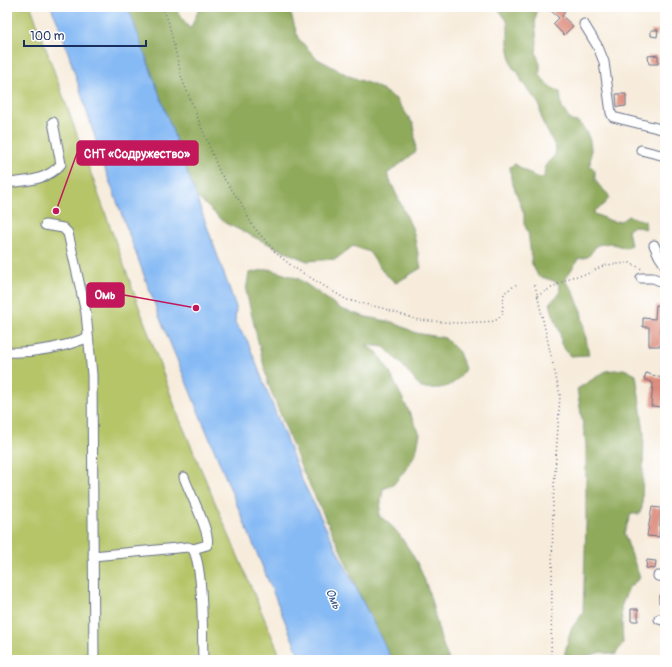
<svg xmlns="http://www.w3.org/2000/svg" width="672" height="667" viewBox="0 0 672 667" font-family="Pangolin,sans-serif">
<rect width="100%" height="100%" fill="#fff"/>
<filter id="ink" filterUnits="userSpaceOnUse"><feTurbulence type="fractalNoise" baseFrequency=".025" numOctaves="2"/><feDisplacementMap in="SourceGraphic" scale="8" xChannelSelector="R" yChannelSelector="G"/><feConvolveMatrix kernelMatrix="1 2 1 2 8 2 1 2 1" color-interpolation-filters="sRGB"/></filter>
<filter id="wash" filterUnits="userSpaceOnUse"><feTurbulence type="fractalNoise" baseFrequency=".012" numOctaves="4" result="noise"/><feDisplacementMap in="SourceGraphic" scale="16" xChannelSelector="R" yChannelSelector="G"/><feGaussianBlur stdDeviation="0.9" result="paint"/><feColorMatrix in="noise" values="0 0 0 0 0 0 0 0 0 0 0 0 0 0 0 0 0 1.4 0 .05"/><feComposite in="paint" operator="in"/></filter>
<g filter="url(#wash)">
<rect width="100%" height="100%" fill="#f7ecdb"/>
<!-- green -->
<path fill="#b5c568" stroke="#687a63" d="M7 7H31L178 415 282 660H7Z"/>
<!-- forest -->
<path fill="#90aa5c" stroke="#566c5d" d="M121 7H174L190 29 200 7H289L298 38 316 58 349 76 376 86 396 99 414 125 416 152 387 174 413 230 421 268 396 283 383 272 369 252 353 246 336 259 307 261 283 251 225 223 180 181Z
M497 7H537L535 24 537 41 536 52 540 64V75L547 85 560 92 562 108 571 121 578 122C592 135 592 147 590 165L595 171C594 183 600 186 608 194L609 197 604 205 594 211 595 214C608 219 616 227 628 216L645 221 646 229 634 226 628 230 631 245 625 248 610 243 597 245 588 257 578 259C574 267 567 275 565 281L573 290 581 311 589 355 570 356 561 344C562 330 552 317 550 302L559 295 560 285 554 281 538 276 532 264 528 232 524 224V214L511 179 510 167 515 164 535 177 544 178 545 166 555 155 556 148 542 121 539 104 522 82 518 72 512 67 508 44V22Z
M269 269 299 279 341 309 366 317 392 322 416 333 445 338 459 352 465 369C453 389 443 389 421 388L404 367 384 347 366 345 377 352 389 371 420 434 416 453 406 469 393 485 383 489 379 516C390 523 398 532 405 543 413 555 420 567 425 581 435 607 437 635 449 660H388L341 551 301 467 268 383 246 291 249 273Z
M624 369 636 375 644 432 642 508 639 514H631L624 533 640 578 629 587 621 607 623 643 615 655 601 652 574 660H563L571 629 583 613 586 524V444L577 389 606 371Z"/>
<!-- water -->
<path fill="#86baf4" stroke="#5074a9" d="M51 7H128L236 307 235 323 247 340 302 480 392 660H301L159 316 105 169 61 30Z"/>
<g id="blocks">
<!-- building -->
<path fill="#dd8d7d" d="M553 7H560L565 12 562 16 573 26 564 35 553 24 559 18 550 10Z
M651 30H658L657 37 651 36Z
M658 55V64H649L648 56Z
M616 94H626V106L617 107Z
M656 305 665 306V328H661V346H649V327H643V318L655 319Z
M646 373 665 379 663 407 651 406 653 383 644 379Z
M652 507 661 508 659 537 647 536Z
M647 560 656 561 655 569 646 568Z
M659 596 665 597V604L659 603Z
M631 609H638V621H631Z"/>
</g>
</g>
<g filter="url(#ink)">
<use href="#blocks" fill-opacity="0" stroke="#68718a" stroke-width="1"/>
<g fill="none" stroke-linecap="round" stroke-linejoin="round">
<!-- minor casing -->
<g stroke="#68718a" stroke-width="11">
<path id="minor" d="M584 24 598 47 604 62 611 113 613 117 665 130
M641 150 665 156
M7 183C27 181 48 180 61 164L53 122
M45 225 63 228 68 233 86 313 92 375 94 660
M654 245 659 256 665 265
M641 278H653L665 283
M7 352C34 353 61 348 87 338
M193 549C204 571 202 633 203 660
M93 556 188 547 193 549 207 545C212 535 189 492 184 477
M658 576 665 577
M659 619 665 621"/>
</g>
<!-- path -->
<path stroke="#68718a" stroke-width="1.5" stroke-dasharray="1 3" stroke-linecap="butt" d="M162 7 168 20 182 79 220 173 241 203 252 225 276 253 293 267 347 300 382 308 418 320 456 323 482 322 495 321 502 315 504 293 517 284
M535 285 560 395 553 503 551 660
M537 296 571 277 585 275 605 265 630 263 642 269"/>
<!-- minor -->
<use href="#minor" stroke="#fff" stroke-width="9"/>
</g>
</g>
<g text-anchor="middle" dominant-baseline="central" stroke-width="3" stroke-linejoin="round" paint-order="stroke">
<!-- water labels -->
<g font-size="12" font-style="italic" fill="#3b598b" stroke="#fff">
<text transform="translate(333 599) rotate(66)">Омь</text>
</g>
</g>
<!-- callouts -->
<path fill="none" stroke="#c2185b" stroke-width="1.5" d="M56 211L77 153M196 308L124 295"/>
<g fill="#c2185b" stroke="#fff" stroke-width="1.5">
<circle cx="56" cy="211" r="4"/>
<circle cx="196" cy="308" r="4"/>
</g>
<g fill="#c2185b" stroke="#c2185b" stroke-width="1.5">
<rect x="77" y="141" width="121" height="24" rx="4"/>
<rect x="87" y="283" width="37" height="24" rx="4"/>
</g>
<g font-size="12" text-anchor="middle" font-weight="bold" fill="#fff">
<text x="137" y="158">СНТ «Содружество»</text>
<text x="105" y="299">Омь</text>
</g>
<!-- margin -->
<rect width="672" height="667" fill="none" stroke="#fff" stroke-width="24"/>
<!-- scale -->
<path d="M24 40v6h122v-6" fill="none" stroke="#1b2f5e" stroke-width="2"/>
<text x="30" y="40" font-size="12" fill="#1b2f5e" stroke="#ffffff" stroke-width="3" paint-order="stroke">100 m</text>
</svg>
